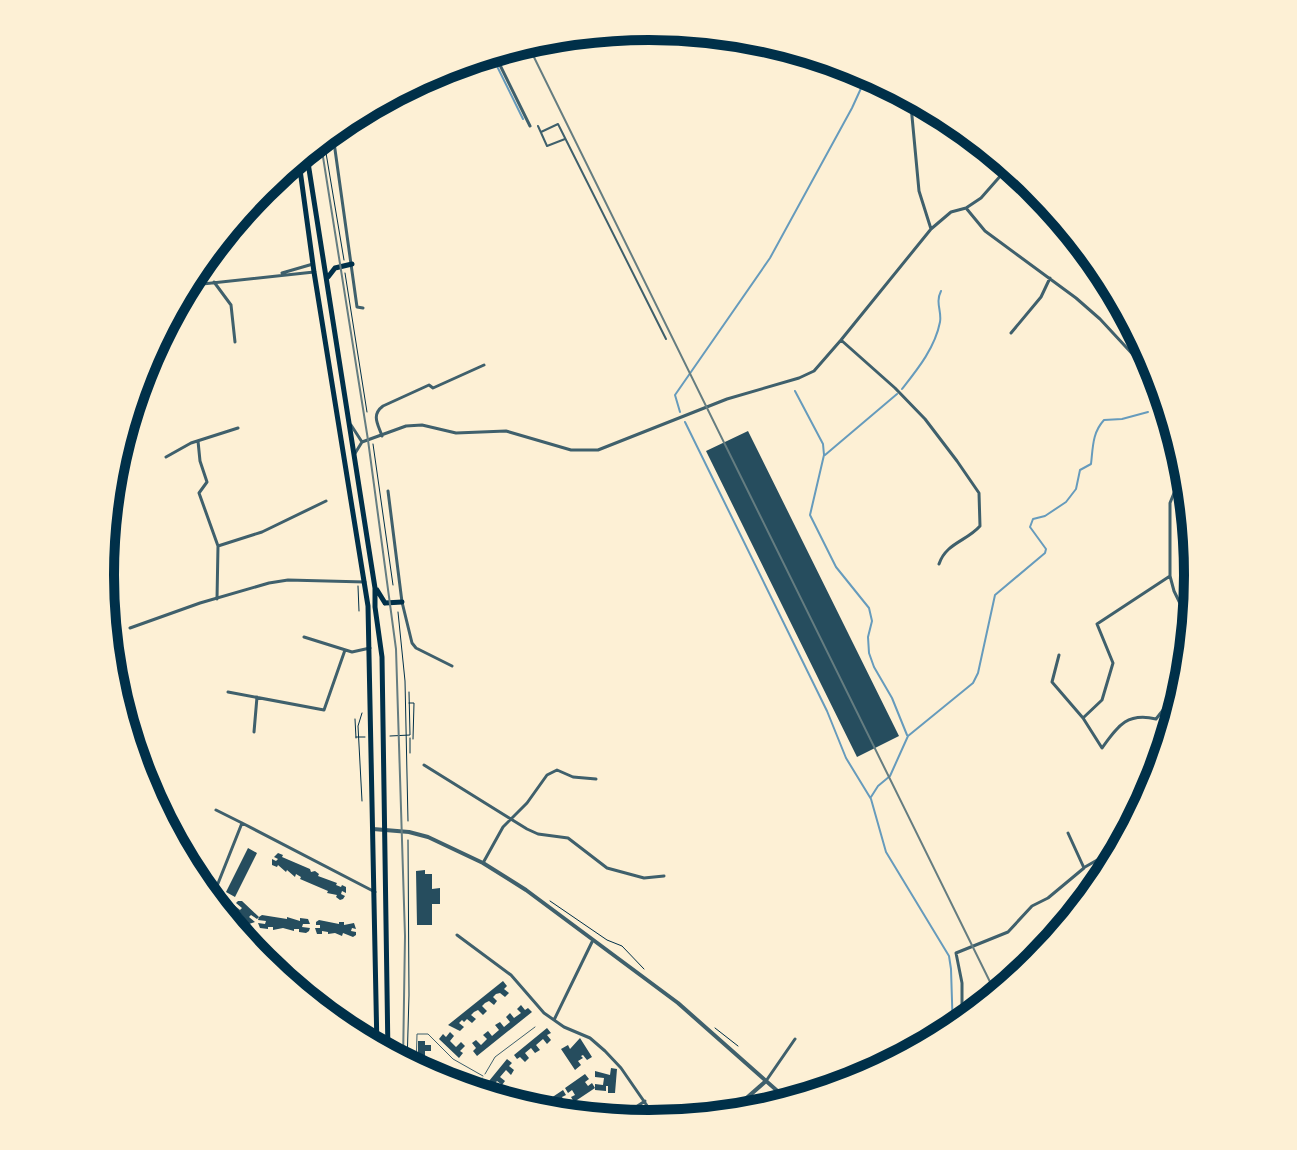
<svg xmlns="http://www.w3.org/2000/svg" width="1297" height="1150" viewBox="0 0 1297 1150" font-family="'Nunito Sans',sans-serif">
<rect width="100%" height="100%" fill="#fdf0d5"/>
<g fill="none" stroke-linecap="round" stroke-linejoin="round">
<!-- stream -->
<path stroke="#669bbc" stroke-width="2" d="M490 52 523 119
M902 389C917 370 935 348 940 322 942 311 935 303 941 291
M795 391 823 444 824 455 810 515 836 567 869 608 872 621 868 637 869 653 874 667 892 698 907 735
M1158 408 1165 400 1163 396
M680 412 675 395 770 258 852 108 868 73
M685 422 827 711 846 758 871 799 886 852 949 956 951 969 953 1032
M825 455 897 394
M106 643C125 657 122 674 113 693
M871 797 878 786 890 776 908 736 973 683 978 673 995 595 1045 553 1046 549 1030 527 1033 519 1045 516 1066 502 1076 489 1080 470 1091 464C1093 448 1092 433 1104 420L1122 419 1148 412
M157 815C177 830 197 845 188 872"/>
</g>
<!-- building -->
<path fill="#264d5e" d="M748 431 899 736 857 757 706 451Z
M248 848 257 853 235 897 226 892Z
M278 853 283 855 282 857 310 869 311 872 315 871 319 874 318 876 337 883 336 885 341 887 342 885 346 887V893L342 891 341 894 345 896 343 899 340 900 336 897 337 895 327 893 328 891 300 879 301 877 296 874 295 877 287 870 286 872 278 865 277 867 272 865V859L276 861 278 859 274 857Z
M425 870V874H432V889L440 888V904H432V925H417L416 871Z
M238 901H242L259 917 262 915 287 919V917L300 921V918L308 919 310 924H303L302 927 310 928 309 931 306 933 299 932V929H294V931L283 928 273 930V927H268V929L260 928 258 923 265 924 266 921 258 920 259 917 257 919 251 915 249 917 255 922 249 924 241 914 239 916 233 911 234 905 240 910 242 908 236 903Z
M319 920 339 924V922H344V925L354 923 356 929 352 928 351 931 356 932V935L353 937 343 933 342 936 335 933 328 934V932L322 931V934H317L315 928H320V925H316V922Z
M503 981 507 986 504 989 509 993 505 997 500 993 496 994 493 997 497 1001 494 1005 489 1001 485 1003 482 1006 487 1011 483 1015 478 1010 474 1012 471 1015 476 1019 472 1023 467 1019 464 1022 462 1020 459 1023 464 1027 460 1031 448 1025Z
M521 1005 525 1010 528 1008 532 1012 477 1056 473 1051 476 1048 472 1043 476 1040 481 1045 487 1039 483 1035 488 1031 492 1036 499 1030 495 1025 500 1022 504 1027 510 1022 506 1017 510 1013 514 1018 521 1013 517 1009Z
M547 1028 551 1033 547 1035 551 1040 547 1044 543 1039 536 1045 540 1050 535 1053 531 1048 525 1053 529 1058 525 1062 520 1057 517 1059 514 1055Z
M450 1032 454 1036 450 1041 456 1047 461 1042 465 1046 460 1051 463 1053 459 1058 439 1039 443 1034 446 1037Z
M580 1038 592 1057 587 1060 583 1055 581 1056 583 1058 578 1061 581 1065 575 1070 561 1049 568 1045 570 1049Z
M418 1041H425V1045H431V1051H425V1060H431V1065H424V1075L418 1071Z
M507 1059 512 1063 509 1066 514 1070 511 1075 506 1070 500 1077 505 1081 502 1085 497 1081 494 1085 489 1081Z
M611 1068 617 1069 615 1093H608V1086H606V1091L595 1090V1084L603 1085 604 1078 595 1077V1071L610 1075Z
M585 1074 589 1079 585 1082 588 1086 592 1083 595 1088 574 1102 571 1097 575 1095 572 1090 568 1093 565 1088Z
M563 1090 566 1095 562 1097 565 1102 569 1099 572 1104 556 1115 547 1114 553 1110 550 1106 546 1109 542 1104Z"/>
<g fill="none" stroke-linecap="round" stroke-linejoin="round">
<!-- path -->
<path stroke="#003049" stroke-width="1" d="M323 135 344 260
M345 273 367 412
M373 444 393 585
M358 586 359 611
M398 612 405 681 408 821
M409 703H414L413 739
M355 719 356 738
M390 736 410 735 409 692
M356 737H365
M410 753V738
M362 801 358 726 362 713
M550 901 607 940 622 946 644 969
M715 1028 738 1046
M407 1065 409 995 408 840
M738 1115 762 1095"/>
<!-- service -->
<path stroke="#3f606c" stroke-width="1" d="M416 1070 417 1034H428L453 1059 483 1076
M485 1074 495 1057 535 1027
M474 1093 482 1078"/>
<!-- pedestrian -->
<path stroke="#3f606c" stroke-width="2" d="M538 126 547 146 565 139
M541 132 558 124 666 339"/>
<!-- minor -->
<path stroke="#3f606c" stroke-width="3" d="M493 51 530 126
M910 95 919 191 931 229
M332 128 357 307 363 308
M966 208 985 231 1076 298 1100 319 1138 360 1153 368
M282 273 313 264
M214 282 231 305 235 342
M184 286 314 272
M1011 333 1041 297 1050 278
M841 340 895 388 925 419 957 461 979 493 980 526C967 541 946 543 939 564
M351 425 362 442
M382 436C378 424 371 415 383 406L429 385 433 388 484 365
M198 441 200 461 207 482 199 493 218 546 217 599
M1182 451V473L1170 503V576L1174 591 1192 628
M354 455 362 442 406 426 422 425 456 433 506 431 571 450H598L727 399 799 378 814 371 841 340 931 229 951 212 966 208 981 198 1010 165
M166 457 191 443 238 428
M388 491 402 602 412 643 416 648 452 666
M218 546 262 532 326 501
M1170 576 1097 624 1113 663 1102 700 1083 718 1102 748C1118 726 1127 712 1156 719L1167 705 1184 692
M130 628 200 603 269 583 288 580 365 582
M304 637 352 652 370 648
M1059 655 1052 682 1083 718
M228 692 324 710 345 650
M254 732 257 697
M424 765 527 829 538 834 568 838 607 868 644 878 664 876
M216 810 242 823
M483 863 503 827 527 803 547 775 557 770 573 777 596 779
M1085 867 1106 855
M215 891 242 823 375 892
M457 935 511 975 544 1013 564 1027 590 1038 605 1051 621 1068 659 1123
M554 1020 592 942
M962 1025V983L956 953 1008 932 1032 906 1048 898 1084 868 1068 833
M766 1081 795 1039
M615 1121 645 1101"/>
<!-- tertiary -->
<path stroke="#3f606c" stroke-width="4" d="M373 829 409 832 428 837 483 863 526 890 678 1003 791 1103
M726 1116 766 1081"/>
<!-- primary -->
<path stroke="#003049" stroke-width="5" d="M306 150 375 588V607L382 657 388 1055
M298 155 314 272 368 606 377 1049
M328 277 335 268 352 264
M377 590 385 603
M385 603 402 602"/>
<!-- tram -->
<path stroke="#657d81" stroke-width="2" d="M320 138 368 440 396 649 405 936 403 1063"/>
<!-- rail -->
<path stroke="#657d81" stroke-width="2" d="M526 41 997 996"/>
</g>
<!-- crop -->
<path d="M0 0H1297V1150H0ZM114 575a535 535 0 1 1 1070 0a535 535 0 1 1-1070 0Z" fill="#fdf0d5" fill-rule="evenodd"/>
<path fill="none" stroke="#003049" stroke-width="10" d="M114 575a535 535 0 1 1 1070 0a535 535 0 1 1-1070 0Z"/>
</svg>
